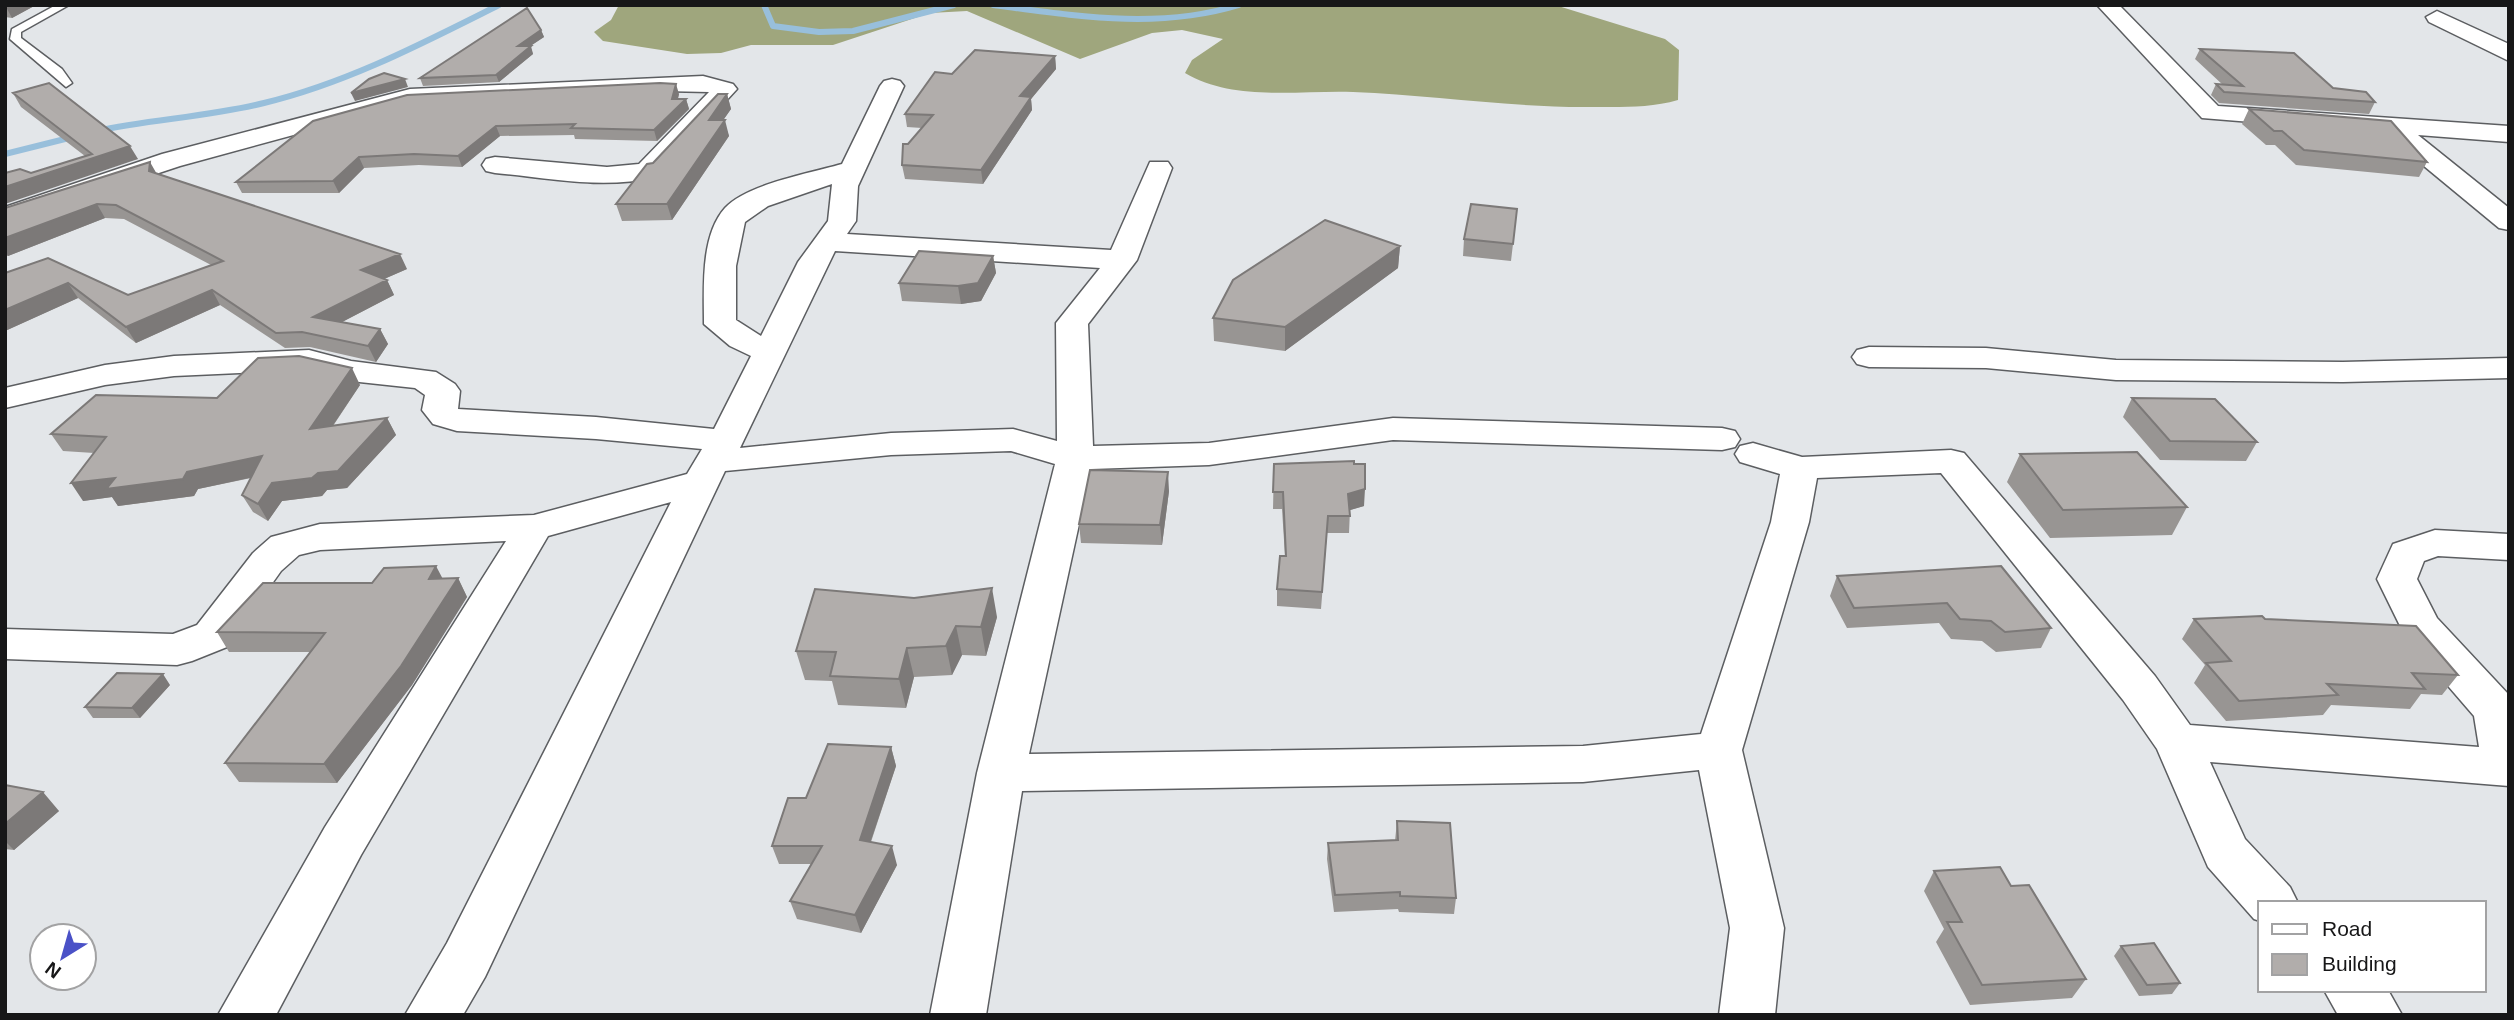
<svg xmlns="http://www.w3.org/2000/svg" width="2514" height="1020" viewBox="0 0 2514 1020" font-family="Helvetica,sans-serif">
<rect width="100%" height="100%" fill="#e3e6e9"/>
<!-- forest -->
<path fill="#9fa67d" d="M619 5H1555L1665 39 1679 50 1678 100C1650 108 1623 107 1593 107 1513 108 1433 95 1353 92 1299 90 1234 102 1185 73L1192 60 1223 39 1182 30 1152 33 1080 59 967 11 930 13 833 45H751L721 53 687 54 603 41 594 32 611 20Z"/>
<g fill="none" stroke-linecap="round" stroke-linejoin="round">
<!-- stream -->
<path stroke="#98bfdb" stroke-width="6" d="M764 5 773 26 819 32 853 31 954 5
M993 5C1076 16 1157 30 1239 5
M96 131C151 119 209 117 264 103 347 83 423 43 499 5
M5 154 77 136"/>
<!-- service casing -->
<g stroke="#5c5e61" stroke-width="3">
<path id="service" d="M56 5H69L21 32V38L62 69 72 83 66 87 10 39 12 29Z"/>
</g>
<!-- minor casing -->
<g stroke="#5c5e61" stroke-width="3">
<path id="minor" d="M2097 5H2119L2218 106 2509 126V142L2418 135 2509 208V230L2499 228 2384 133 2202 118Z
M2437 11 2509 44V61L2429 22 2426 17Z
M703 76 733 84 737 89 656 177C604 190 548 178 495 173L486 171 482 165 486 159 495 157 607 167 639 164 709 92 663 91 411 103 180 166 5 224V207L162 154 410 89Z
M892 79 900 81 904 86 858 186 856 221 847 234 1111 250 1150 162H1168L1172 168 1137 260 1088 324 1093 446 1209 443 1393 418 1722 428 1735 431 1740 439 1735 447 1722 450 1393 440 1209 465 1091 469 1029 754 1583 746 1701 734 1771 522 1780 474 1740 462 1735 454 1740 446 1753 443 1802 457 1951 450 1964 453 2155 676 2190 725 2479 747 2474 716 2405 636 2377 579 2393 544 2435 530 2509 534V560L2438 556 2424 561 2417 579 2437 618 2509 695V786L2210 762 2245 839 2290 887 2298 903H2260V921L2254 919 2208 867 2157 749 2123 700 1941 473 1817 478 1809 522 1742 750 1784 928 1775 1015H1719L1730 928 1699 770 1583 782 1022 791 986 1015H930L977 773 1055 464 1011 451 891 455 725 471 485 977 463 1015H405L447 943 671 502 548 536 361 855 276 1015H218L325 827 506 541 320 550 299 555 281 571 227 647 192 661 177 665 5 659V629L173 634 197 625 253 553 271 537 320 524 534 515 687 474 702 449 596 439 457 431 433 424 422 410 425 395 415 388 350 381 308 370 174 376 105 385 5 408V388L105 365 174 356 309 350 351 361 436 372 455 384 460 391 458 409 596 417 714 429 751 356 730 346 704 324C704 289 700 236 725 208 747 184 811 173 842 164L880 86 884 81ZM832 184 828 221 798 262 761 336 736 320V266L745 222 768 206ZM835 251 1100 268 1056 323 1057 441 1013 429 891 433 740 448Z
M1869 347 1986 348 2116 360 2343 362 2509 358V378L2343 382 2116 380 1986 368 1869 367 1857 364 1852 357 1857 350Z
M2324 990H2388L2402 1015H2338Z"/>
</g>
<!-- service -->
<use href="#service" fill="#fff" fill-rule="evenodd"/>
<!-- minor -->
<use href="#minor" fill="#fff" fill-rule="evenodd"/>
</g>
<!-- wall -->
<path fill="#989593" d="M5 5H36L12 18 5 17Z
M541 30 544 37 530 46 533 54 499 82 423 86 420 78Z
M2200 49 2333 88 2375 102 2369 114 2219 103 2211 95 2216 84 2223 85 2195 59Z
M1055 56 1056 69 1031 99 1032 110 983 184 905 179 902 165 908 144 922 128 907 127 905 114 952 74Z
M13 93 138 159 31 173 85 156 21 107Z
M679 94 678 99H686L689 109 657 141 575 139 574 135 500 136 462 167 419 165 364 168 339 193H242L236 182 313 121Z
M727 94 731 109 723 120 729 136 672 220 622 221 616 204 653 163Z
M2249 109 2427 162 2419 177 2296 165 2275 145H2266L2242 124Z
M157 174 407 269 384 279 387 280 394 295 342 322 380 329 388 344 376 362 310 347 285 348 220 305 136 343 78 298 5 331V273L48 258 128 295 211 265 124 219 105 218 8 256 5 255V208Z
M1464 239 1513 244 1511 261 1463 256Z
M1400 246 1398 268 1285 351 1214 341 1213 318Z
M993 256 996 273 981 301 961 304 902 301 899 283Z
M360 385 333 426 387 418 396 435 347 488 327 490 322 496 282 501 268 521 253 512 242 495 251 478 198 489 194 496 118 506 112 497 83 501 94 453 63 451 51 434 217 398Z
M2132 398 2257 442 2246 461 2160 460 2123 417Z
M2020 454 2187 507 2172 535 2050 538 2007 482Z
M1274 464 1364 506 1350 510 1349 533H1327L1321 609 1277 606V589L1285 556 1282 509H1273Z
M1169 491 1162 545 1081 543 1079 524Z
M1837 576 2051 628 2041 648 1996 652 1982 641 1951 639 1939 623 1847 628 1830 596Z
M443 578H458L467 597 412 685 337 783 239 782 225 763 311 652H229L217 632 372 583Z
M997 617 986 656 962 655 952 675 914 677 906 708 838 705 832 681 805 680 796 651Z
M2194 619H2265L2458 675 2442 695 2421 694 2410 709 2331 705 2323 715 2226 721 2194 683 2205 665 2182 639Z
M170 685 140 718H93L85 707Z
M891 747 896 766 871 842 897 865 861 933 797 919 790 901 811 864H779L772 846 806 798Z
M5 785 59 811 14 850 5 849Z
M1397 821 1456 898 1454 914 1399 912 1398 909 1334 912 1327 859 1328 843 1395 841Z
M1934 871 2011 886 2086 979 2072 998 1970 1005 1936 942 1944 929 1924 891Z
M2121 946 2180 983 2172 994 2139 996 2114 956Z"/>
<!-- shaded-wall -->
<path fill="#7c7978" d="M5 5H36L12 18Z
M541 30 544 37 520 53 518 46Z
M531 46 533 54 499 82 496 75Z
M1055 56 1056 69 1031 99 1032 110 983 184 981 170 1020 96Z
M405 79 408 87 355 101 351 93Z
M676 84 679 94 675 109 672 99Z
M727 94 731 109 713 135 709 120Z
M686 99 689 109 657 141 654 130Z
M725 120 729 136 672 220 667 204Z
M496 126 500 136 462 167 458 156Z
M130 146 138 159 5 204V187Z
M359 157 364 168 339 193 333 181Z
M150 162 158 176 149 171Z
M97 204 105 218 8 256 5 251V238Z
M1400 246 1398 268 1285 351V327Z
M400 254 407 269 368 286 361 270Z
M993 256 996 273 981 301 961 304 958 286Z
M387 280 394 295 321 333 313 317Z
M68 283 78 298 5 331V310Z
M212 290 220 305 136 343 126 327Z
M380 329 388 344 376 362 368 346Z
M352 368 360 385 319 446 310 429Z
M387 418 396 435 347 488 327 490 322 496 282 501 268 521 258 504 272 483Z
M262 456 272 473 198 489 194 496 118 506 112 497 83 501 71 483 115 478 187 472Z
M1168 472 1169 491 1162 545 1160 525Z
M1365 489 1364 506 1347 511 1348 494Z
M436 566 446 585 429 579Z
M458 578 467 597 412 685 337 783 324 764Z
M992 588 997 617 986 656 981 627Z
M956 626 962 655 952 675 946 646Z
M907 648 914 677 906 708 899 679Z
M163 674 170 685 140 718 132 708Z
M891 747 896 766 865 858 860 840Z
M43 792 59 811 14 850 5 841V824Z
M892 846 897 865 861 933 855 915Z"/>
<!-- building -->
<path fill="#b1adab" stroke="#7c7978" stroke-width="2" d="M527 8 541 30 518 46H531L496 75 420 78Z
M2200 49 2294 53 2333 88 2366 92 2375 102 2224 92 2216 84 2243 86Z
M975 50 1055 56 1020 96 1031 97 981 170 902 165 903 144H908L933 115 905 114 935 72 952 74Z
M384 73 405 79 351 93 369 79Z
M49 83 130 146 5 187V173L20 169 31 173 92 154 13 93Z
M660 83 676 84 672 99H686L654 130 571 128 575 124 496 126 458 156 414 154 359 157 333 181 236 182 313 121 407 95Z
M718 94H727L709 120H725L667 204H616L647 164 653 163Z
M2249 109 2391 121 2427 162 2304 150 2282 131H2274Z
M150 162 149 171 400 254 361 270 387 280 313 317 380 329 368 346 302 332 276 333 212 290 126 327 68 283 5 310V273L48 258 128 295 223 261 116 205 97 204 5 238V208Z
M1471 204 1517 209 1513 244 1464 239Z
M1325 220 1400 246 1285 327 1213 318 1233 280Z
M919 251 993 256 978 283 958 286 899 283Z
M299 356 352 368 310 429 387 418 338 471 318 473 312 478 272 483 258 504 242 495 262 456 187 472 183 479 106 489 115 478 71 483 106 437 51 434 96 395 217 398 258 358Z
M2132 398 2215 399 2257 442 2170 441Z
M2137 452 2187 507 2063 510 2020 454Z
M1354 461V464H1365V489L1348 494 1350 516H1328L1322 592 1277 589 1280 556H1286L1283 492H1273L1274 464Z
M1090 470 1168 472 1160 525 1079 524Z
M436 566 429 579 458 578 401 666 324 764 225 763 325 633 217 632 263 583H372L384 568Z
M2001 566 2051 628 2005 632 1991 621 1960 619 1947 603 1854 608 1837 576Z
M992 588 981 627 956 626 946 646 907 648 899 679 830 676 836 652 796 651 815 589 914 598Z
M2262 616 2265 619 2416 626 2458 675 2412 673 2425 689 2327 684 2338 695 2239 701 2206 663 2231 661 2194 619Z
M117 673 163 674 132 708 85 707Z
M828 744 891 747 860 840 892 846 855 915 790 901 822 846H772L788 798H806Z
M5 785 43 792 5 824Z
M1397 821 1450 823 1456 898 1400 896V892L1335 895 1328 843 1398 840Z
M2000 867 2011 886 2029 885 2086 979 1982 985 1947 922H1962L1934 871Z
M2154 943 2180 983 2147 985 2121 946Z"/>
<!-- border -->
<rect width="2514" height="1020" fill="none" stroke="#171718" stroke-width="14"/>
<!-- legend -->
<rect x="2258" y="901" width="228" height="91" fill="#ffffff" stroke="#a2a2a3" stroke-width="2"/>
<rect x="2272" y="924" width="35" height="10" fill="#ffffff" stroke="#a2a2a3" stroke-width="2"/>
<text x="2322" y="936" font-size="21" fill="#171718">Road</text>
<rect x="2272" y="954" width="35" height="21" fill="#b1adab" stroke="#a2a2a3" stroke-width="2"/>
<text x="2322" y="971" font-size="21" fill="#171718">Building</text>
<!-- north arrow -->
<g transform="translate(63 957) rotate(217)"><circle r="33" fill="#ffffff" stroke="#a2a2a3" stroke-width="2"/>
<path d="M0-5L12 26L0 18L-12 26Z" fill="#4a51c7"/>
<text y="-10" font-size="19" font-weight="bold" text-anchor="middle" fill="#171718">N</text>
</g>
</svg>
